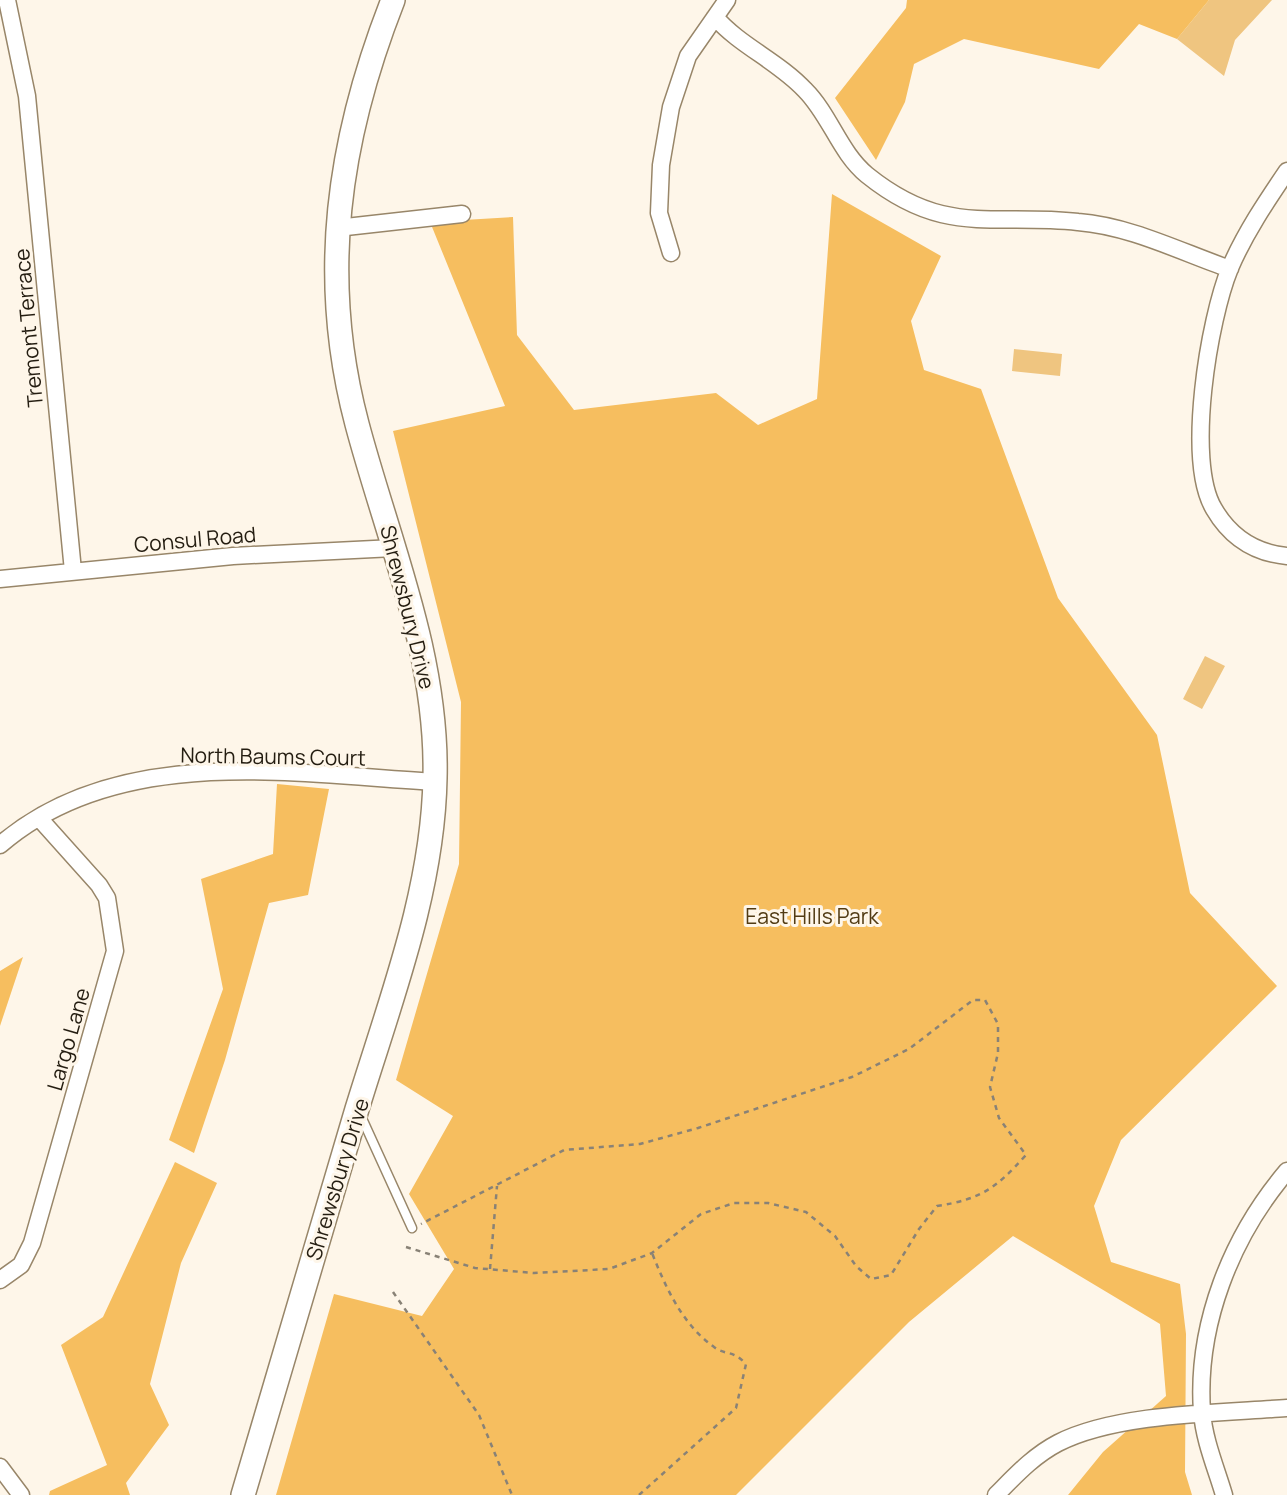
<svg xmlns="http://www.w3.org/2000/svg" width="1287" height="1495" viewBox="0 0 1287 1495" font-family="Manrope,sans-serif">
<rect width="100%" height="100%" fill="#fef6e9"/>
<!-- green -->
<path fill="#efc580" d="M1209 0H1272L1235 40 1224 76 1177 39Z
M1014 349 1062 354 1060 376 1012 371Z
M1205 656 1225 666 1202 709 1183 699Z"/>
<!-- forest -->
<path fill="#f6be5f" d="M907 0H1209L1177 39 1139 24 1099 69 964 39 914 64 905 102 876 160 835 98 906 8Z
M832 194 941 256 911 321 924 370 981 389 1058 598 1157 735 1190 893 1277 986 1121 1140 1094 1206 1111 1262 1180 1284 1186 1334 1185 1472 1192 1495H1068L1103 1452 1166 1396 1160 1324 1013 1236 909 1322 736 1495H276L334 1294 422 1316 454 1269 409 1194 453 1116 396 1080 459 864 461 702 393 431 505 406 430 222 513 217 517 335 574 410 716 393 758 425 817 399Z
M277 784 329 789 308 895 269 903 225 1060 194 1153 169 1140 223 989 201 879 273 854Z
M23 957 0 1026V971Z
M175 1162 217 1183 181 1263 150 1384 169 1425 126 1483 130 1495H49L50 1491 107 1465 61 1345 103 1317Z"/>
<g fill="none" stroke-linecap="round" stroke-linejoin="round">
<!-- lane casing -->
<g stroke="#988669" stroke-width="11">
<path id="lane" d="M360 1114 412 1228"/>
</g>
<!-- street casing -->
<g stroke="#988669" stroke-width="19">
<path id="street" d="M7 0 27 96 73 571
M715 17C740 46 778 61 805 90 830 115 840 153 867 175 944 237 991 213 1078 222 1130 226 1181 252 1230 269
M1287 171C1266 202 1245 233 1230 268 1209 319 1185 461 1214 509 1231 538 1255 553 1287 556
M337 228 462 214
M671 253 659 213 661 165 671 107 688 56 727 0
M0 579 233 556 394 548
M0 845C118 743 293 774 435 782
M0 1280 21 1265 32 1243 115 951 107 898 99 885 39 818
M0 1467 21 1495
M996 1495C1015 1476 1033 1456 1058 1443 1116 1413 1220 1413 1287 1408
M1224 1495C1216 1468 1204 1440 1202 1412 1196 1325 1231 1237 1287 1171"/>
</g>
<!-- secondary casing -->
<g stroke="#988669" stroke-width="26">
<path id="secondary" d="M243 1495C281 1366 318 1237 357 1109 390 1001 433 892 435 778 438 654 388 541 357 424 318 277 338 140 393 0"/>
</g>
<!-- path -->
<path stroke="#898276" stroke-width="2.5" stroke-dasharray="5 5" stroke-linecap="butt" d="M406 1247 475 1268 534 1273 609 1269 652 1253 701 1214 734 1203H768L806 1212 835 1236 856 1266 871 1279 891 1275 919 1229 937 1206C982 1199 996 1188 1026 1155L999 1118 990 1087 998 1053V1024L985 1000H973L909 1049 852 1077 698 1128 640 1144 564 1150 421 1224
M490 1269 497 1186
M393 1292 479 1415 512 1495
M639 1495 736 1408 746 1364C732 1349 726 1356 714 1347 682 1324 666 1288 652 1253"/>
<!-- lane -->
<use href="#lane" stroke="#fff" stroke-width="8"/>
<!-- street -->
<use href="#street" stroke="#fff" stroke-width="16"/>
<!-- secondary -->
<use href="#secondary" stroke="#fff" stroke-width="23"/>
</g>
<g text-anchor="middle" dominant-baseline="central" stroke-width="6" stroke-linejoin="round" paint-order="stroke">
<!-- street labels -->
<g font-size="21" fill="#241d11" stroke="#fef6e9">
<text transform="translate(28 328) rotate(-95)">Tremont Terrace</text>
<text transform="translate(195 539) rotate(-5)">Consul Road</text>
<text transform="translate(408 607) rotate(76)">Shrewsbury Drive</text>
<text transform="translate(273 756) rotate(1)">North Baums Court</text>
<text transform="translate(68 1039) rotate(-74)">Largo Lane</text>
<text transform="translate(337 1179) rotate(-73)">Shrewsbury Drive</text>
</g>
<!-- park labels -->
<g font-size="21" fill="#523b13" stroke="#fef6e9">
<text x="812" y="916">East Hills Park</text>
</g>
</g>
</svg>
